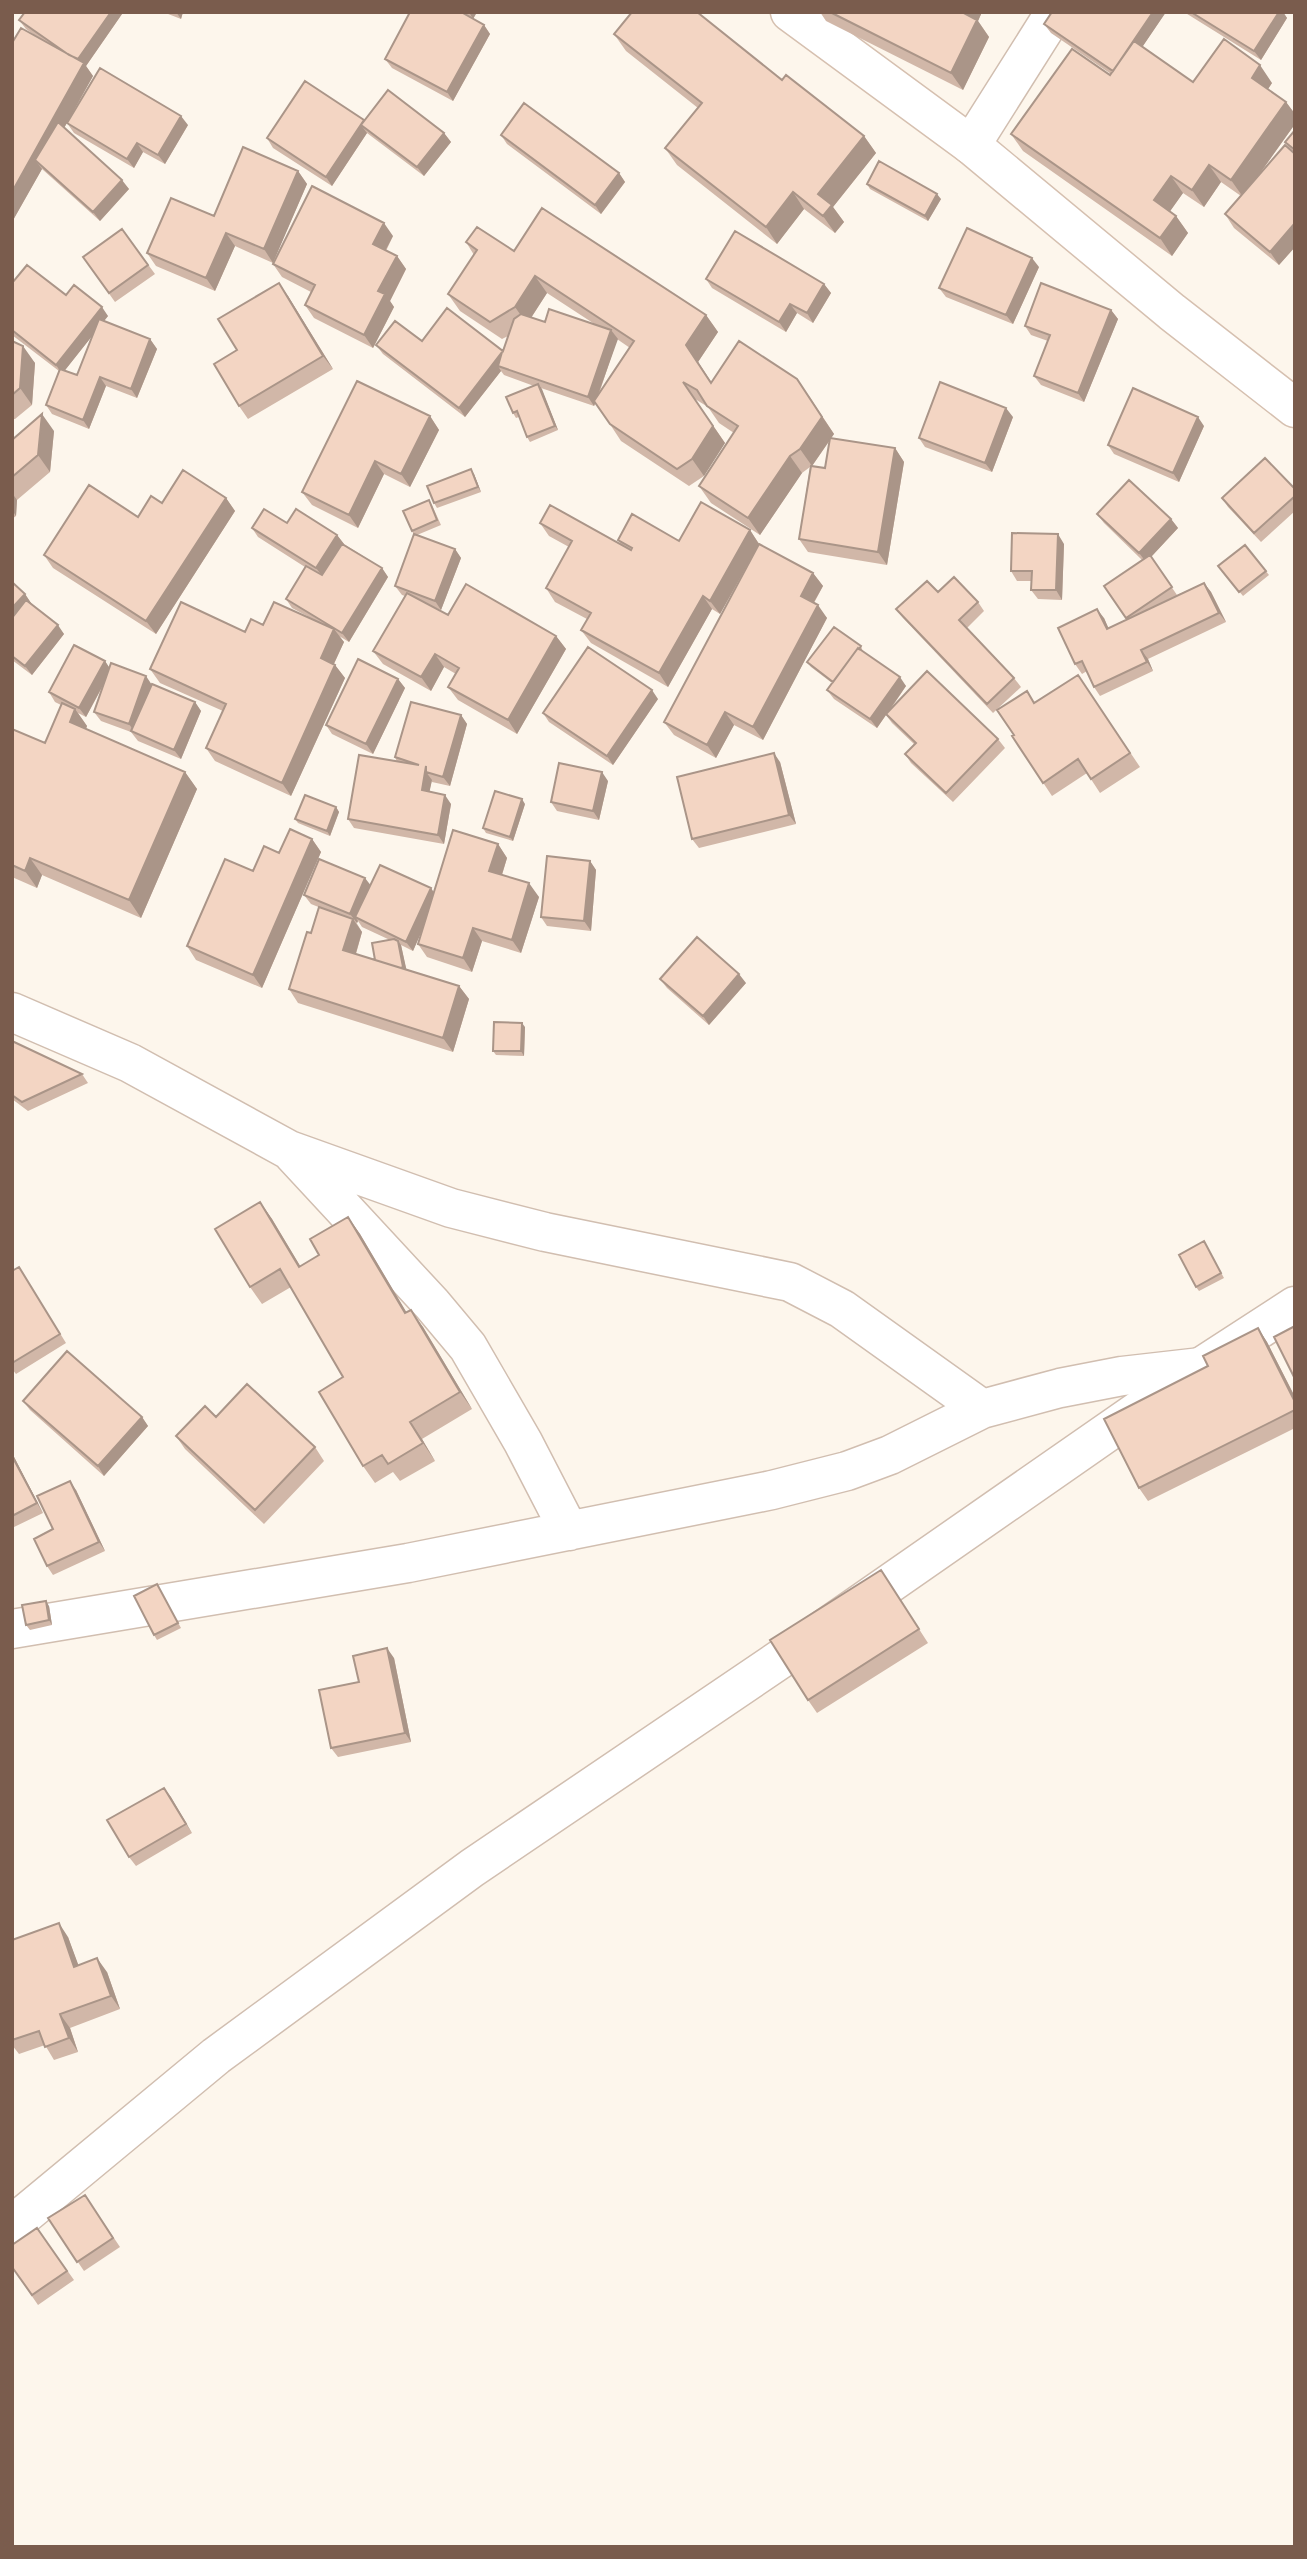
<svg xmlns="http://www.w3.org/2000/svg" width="1307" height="2559" viewBox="0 0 1307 2559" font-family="'Archivo Narrow',sans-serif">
<rect width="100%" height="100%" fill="#fdf6ec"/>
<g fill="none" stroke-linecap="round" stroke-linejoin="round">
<!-- minor casing -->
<g stroke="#d1beb0" stroke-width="41">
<path id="minor" d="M971 145 1055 12
M12 1012 130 1063 289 1150 451 1208 545 1232 790 1282 842 1309 982 1409 1060 1388 1122 1376 1201 1367
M293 1154 432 1304 468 1347 523 1442 569 1531
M12 1629 408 1563 772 1490 847 1471 890 1455 982 1409"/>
</g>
<!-- tertiary casing -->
<g stroke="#d1beb0" stroke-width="41">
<path id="tertiary" d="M12 2225 216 2056 472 1868 813 1637 1201 1367 1295 1306"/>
</g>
<!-- secondary casing -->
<g stroke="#d6c0b0" stroke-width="41">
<path id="secondary" d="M790 12 971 145 1172 312 1295 408"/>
</g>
<!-- minor -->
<use href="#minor" stroke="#fff" stroke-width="38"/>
<!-- tertiary -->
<use href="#tertiary" stroke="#fff" stroke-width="38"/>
<!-- secondary -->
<use href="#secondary" stroke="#fff" stroke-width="38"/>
</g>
<!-- wall -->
<path fill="#d1b7a8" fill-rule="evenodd" d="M163 12H183L181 19Z
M462 12H477L473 19Z
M820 12H982L978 21 989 37 963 90 826 21Z
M1166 12 1142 47 1193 82 1272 83 1268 89 1286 102 1295 114V124L1256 179 1290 150 1285 142 1295 130V247L1279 265 1234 228 1225 214 1241 196 1221 182 1204 207 1183 193 1170 211 1176 216 1188 233 1172 256 1023 151 1011 134 1111 74 1051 33 1044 24Z
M1184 12H1283L1287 18 1261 60Z
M122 14 86 66 93 76 64 128 129 189 100 221 42 169 12 222 37 37 26 29 19 20Z
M484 25 490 34 453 101 392 68 385 59Z
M614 34 782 80 864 136 876 153 833 207 844 222 835 233 804 209 777 244 677 165 665 148 698 108 626 51Z
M365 121 444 133 451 142 424 176 367 133 332 186 273 148 267 138Z
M67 123 188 125 165 164 143 152 134 168 74 133Z
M501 135 619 173 625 182 601 214 507 144Z
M298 171 307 184 273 262 393 236 386 251 397 256 406 269 390 301 394 307 373 348 314 318 305 305 311 292 282 277 273 264V263L235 246 215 291 156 266 147 253Z
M867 184 941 199 928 221 870 189Z
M122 229 155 274 115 302 83 257Z
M466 242 514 251 706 315 718 332 698 362 711 382 809 396 834 434 831 438 895 448 904 462 887 565 808 552 799 539 810 467 802 473 760 535 711 503 699 486 734 433 719 423 708 407 695 399 725 443 704 476 689 486 621 441 596 403 594 406 541 388 558 430 530 442 527 437 519 417 516 418 513 413 534 386 504 375 501 371 465 417 383 354 376 345 422 341 503 351 508 336 502 339 460 311 448 294 474 255ZM547 293 596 325 545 322 531 318ZM617 339 630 348 599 394ZM830 440 825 468 812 466Z
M1039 267 1013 324 946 297 939 288Z
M706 279 824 284 831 293 813 323 797 313 786 332 712 288Z
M12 283 108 316 104 321 150 339 157 349 137 398 106 386 89 429 52 414 46 405 59 371 12 335ZM92 336 77 375 65 370Z
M288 296 333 369 248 419 239 406 237 350Z
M1111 310 1118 319 1084 402 1041 385 1034 376 1048 341 1031 335 1025 326Z
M12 341 35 363 32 405 15 419H12Z
M430 416 439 430 410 487 384 474 358 528 312 505 302 492Z
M1013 417 992 472 925 447 919 438Z
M1204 426 1179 482 1114 454 1108 445Z
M54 431 50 472 17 500 16 516 12 519V440Z
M474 474 481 492 437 508 434 503Z
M1295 489V511L1261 542 1228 507 1222 498Z
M226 498 235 511 156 634 53 568 44 555 138 517 162 503Z
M429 500 432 505 441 525 417 535 455 549 461 558 441 610 431 606 448 615 556 636 566 649 517 734 458 700 448 687 456 674 444 667 431 691 383 664 373 651 405 596 402 595 395 586 414 535 412 531Z
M1097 514 1171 519 1178 528 1151 557 1177 595 1204 583 1211 592 1226 622 1148 659 1153 671 1100 696 1094 687 1087 671 1082 674 1075 664 1104 618 1108 628 1127 619 1104 586 1142 560 1104 523Z
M287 523 337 535 344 544 382 568 388 577 349 642 339 636 344 642 334 664 335 665 345 678 291 796 215 761 206 748 223 711 160 683 150 669 263 625 307 616 292 608 286 599 305 567 258 537 252 528Z
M540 523 621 545 618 540 679 541 750 530 759 544 813 573 823 586 814 603 827 618 763 740 734 725 716 758 674 735 664 722 754 554 720 614 712 609 668 687 591 643 581 630 587 619 555 602 546 588 569 547 549 536Z
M1064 544 1062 600 1038 599 1031 590V581H1017L1011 571Z
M1245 545 1269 575 1243 596 1218 566Z
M12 582 25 594 31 603 64 634 32 675 12 660Z
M938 592 978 602 984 611 967 628 1014 678 1021 687 993 713 903 618 896 609Z
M861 646 863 652 906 686 890 710 998 739 1005 748 953 802 911 763 905 754 914 744 892 723 886 715 877 728 834 699 827 690 832 683 811 667 807 662Z
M105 661 109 668 195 702 201 711 181 759 138 741 131 732 101 721 94 712 104 684 86 717 78 713 87 726 86 729 185 772 197 789 141 918 42 875 37 888 12 877V729L45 743 61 705 55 702 49 692Z
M1078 675 1140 767 1100 793 1087 773 1052 796 1012 736 1014 735 1035 703Z
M398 679 405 688 373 754 332 734 326 725Z
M658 699 613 765 549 722 543 713Z
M461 715 467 724 450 786 432 782V780L429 792 451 804 444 844 354 828 348 819 397 762 395 757Z
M780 762 796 824 699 848 692 839Z
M608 781 599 820 557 811 551 802Z
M525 804 513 841 486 833 483 828Z
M336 807 339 812 330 836 298 823 295 819Z
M312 839 321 852 262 988 196 960 187 946 253 871 279 853Z
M498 844 507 858 502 875 539 897 521 953 482 941 472 972 427 957 418 944 421 932 413 951 401 945 406 969 459 986 469 999 453 1052 298 1003 289 989 321 908 311 904 304 895 371 885 434 892ZM358 921 362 927 390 940 375 960 356 954 362 932 356 922 357 923Z
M590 861 596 870 591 931 547 926 541 917Z
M660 979 746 983 709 1025 667 988Z
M525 1027 524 1056 496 1055 493 1051Z
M12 1041 82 1074 88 1083 28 1111 12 1099Z
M260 1202 272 1219 300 1266 319 1255 348 1217 360 1234 406 1312 423 1327 472 1409 422 1439 435 1461 400 1481 393 1472 375 1483 363 1466 343 1377 291 1287 262 1304 250 1287Z
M1204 1241 1224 1278 1199 1291 1196 1287Z
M19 1267 66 1343 16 1374 12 1369V1271Z
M1258 1328 1267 1342 1295 1397V1428L1148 1501 1139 1488 1208 1366Z
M23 1401 142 1417 148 1426 104 1476 30 1410Z
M216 1417 315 1447 324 1461 264 1524 185 1449 176 1436Z
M12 1453 43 1513 12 1528Z
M76 1490 105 1551 53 1575 47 1566 53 1529Z
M881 1570 928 1643 817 1713 808 1700Z
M157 1584 181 1628 157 1640 154 1635Z
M49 1606 52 1625 30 1630 26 1625Z
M394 1658 411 1742 338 1757 331 1748 359 1682Z
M164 1788 192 1833 136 1866 129 1857Z
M68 1937 78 1965 107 1972 120 2009 70 2028 78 2052 54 2060 45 2045 19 2054 12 2045V1940Z
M85 2195 120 2247 84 2271 48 2218Z
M37 2228 74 2280 38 2305 12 2267Z"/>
<!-- shaded-wall -->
<path fill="#aa9588" d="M111 12H121L122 14 86 66 93 76 43 166 35 160 42 169 12 222V192L77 60Z
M176 12H183L181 19Z
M469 12H477L473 19Z
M962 12H982L978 21 989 37 963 90 951 73Z
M1153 12H1166L1120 80 1113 71Z
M1279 12H1283L1287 18 1261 60 1254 51Z
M484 25 490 34 453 101 447 92Z
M1260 65 1272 83 1264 95 1252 78Z
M1286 102 1295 114V124L1243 197 1231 180Z
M181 116 188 125 165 164 158 155Z
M364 120 370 129 361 125 367 133 332 186 326 177Z
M444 133 451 142 424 176 417 167Z
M864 136 876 153 833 207 844 222 835 233 823 216 818 194Z
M137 143 143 152 134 168 127 159Z
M1209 165 1221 182 1204 207 1192 190Z
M298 171 307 184 273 263 264 249Z
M619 173 625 182 601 214 595 205Z
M1171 176 1183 193 1166 217 1154 200Z
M122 180 129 189 100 221 93 212Z
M793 192 804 209 777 244 766 227Z
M937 194 941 199 928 221 925 216Z
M1176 216 1188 233 1172 256 1160 238Z
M384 223 393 236 382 257 373 244Z
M1295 223V247L1279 265 1270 252Z
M226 233 235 246 215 291 206 278Z
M397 256 406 269 390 301 394 307 373 348 364 335 378 291Z
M1032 258 1039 267 1013 324 1006 315Z
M535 276 547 293 527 324 515 307Z
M279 283 288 296 333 369 323 356Z
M824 284 831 293 813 323 807 313Z
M790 304 797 313 786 332 779 322Z
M102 307 108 316 62 374 56 365Z
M1111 310 1118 319 1084 402 1078 393Z
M706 315 718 332 698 362 723 400 686 345Z
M611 330 618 339 594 406 588 397Z
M150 339 157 349 137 398 131 389Z
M23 346 35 363 32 405 20 388Z
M502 352 498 366 501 371 465 417 459 408Z
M100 377 106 386 89 429 83 420Z
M797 379 834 434 812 466 800 449Z
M683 382 725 443 704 476 692 459Z
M538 384 542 389 558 430 555 426Z
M1006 408 1013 417 992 472 985 463Z
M42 414 54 431 50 472 38 455Z
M430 416 439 430 410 487 401 474Z
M1198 417 1204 426 1179 482 1173 473Z
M895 448 904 462 887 565 878 552Z
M790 456 802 473 760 535 748 518Z
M375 461 384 474 358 528 349 515Z
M471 469 474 474 481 492 478 487Z
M12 493 17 500 16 516 12 510Z
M226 498 235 511 156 634 146 621Z
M1171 519 1178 528 1151 557 1178 596 1151 557 1146 562 1139 553Z
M750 530 759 544 720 614 710 601Z
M1058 534 1064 544 1062 600 1056 590Z
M337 535 344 544 323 577 316 568Z
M455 549 461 558 441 610 435 601Z
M382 568 388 577 349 642 342 633Z
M813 573 823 586 810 609 801 596Z
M1204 583 1211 592 1226 622 1219 613Z
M25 594 31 603 12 624V608Z
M703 596 712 609 668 687 659 673Z
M818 605 827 618 763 740 753 727Z
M1097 609 1104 618 1113 638 1107 629Z
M58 625 64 634 32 675 25 666Z
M334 629 344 642 330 672 321 658Z
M556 636 566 649 517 734 508 720Z
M1141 650 1148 659 1153 671 1147 662Z
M435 654 444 667 431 691 421 677Z
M105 661 111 670 86 717 79 708Z
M335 665 345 678 291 796 282 783Z
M146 676 152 685 136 734 129 724Z
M900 677 906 686 877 728 870 719Z
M398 679 405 688 373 754 366 744Z
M652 690 658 699 613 765 607 756Z
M195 702 201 711 181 759 174 750Z
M75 709 87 726 82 739 70 722Z
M725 712 734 725 716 758 707 745Z
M461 715 467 724 450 786 443 777Z
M774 753 780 762 796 824 789 815Z
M426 766V772L432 780 428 799 422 790Z
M185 772 197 789 141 918 129 900Z
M602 772 608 781 599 820 593 811Z
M445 795 451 804 444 844 438 835Z
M522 799 525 804 513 841 510 837Z
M336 807 339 812 330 836 327 831Z
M312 839 321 852 262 988 253 975Z
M498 844 507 858 499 884 489 871Z
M30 858 42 875 37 888 25 871Z
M590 861 596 870 591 931 584 921Z
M365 878 372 887 355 917 358 921 357 923 350 914Z
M529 883 539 897 521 953 512 940Z
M431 888 437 897 413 951 406 942Z
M353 919 362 932 353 963 343 950Z
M473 928 482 941 472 972 463 958Z
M398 941 401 945 407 972 403 967Z
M739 974 746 983 709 1025 703 1016Z
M459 986 469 999 453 1052 443 1038Z
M522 1023 525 1027 524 1056 521 1051Z
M260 1202 272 1219 311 1284 299 1267Z
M348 1217 360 1234 417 1330 405 1313Z
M411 1310 423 1327 472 1409 460 1392Z
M1258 1328 1267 1342 1295 1397V1402Z
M142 1417 148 1426 104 1476 98 1466Z
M410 1422 422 1439 435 1461 423 1443Z
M12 1453 43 1513 37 1503 12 1456Z
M70 1481 76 1490 105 1551 99 1542Z
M46 1601 49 1606 52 1625 49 1620Z
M387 1648 394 1658 411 1742 405 1733Z
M164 1788 171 1797 192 1833 186 1824Z
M59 1923 68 1937 84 1980 74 1967Z
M97 1958 107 1972 120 2009 111 1996Z
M60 2014 70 2028 78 2052 69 2038Z"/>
<!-- building -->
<path fill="#f3d5c3" stroke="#aa9588" stroke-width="2" d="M25 12H111L78 59 69 55 19 20Z
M410 12H461L484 25 447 92 385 59Z
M632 12H697L782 80 786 75 864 136 818 194 832 205 823 216 793 192 766 227 665 148 702 103 614 34Z
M830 12H962L977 20 951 73Z
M1052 12H1153L1113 71 1044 24Z
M1191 12H1279L1254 51Z
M21 28 84 63 12 192V43Z
M1224 39 1260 65 1252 78 1286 102 1231 180 1209 165 1192 190 1171 176 1154 200 1176 216 1160 238 1011 134 1072 49 1110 75 1134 41 1193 82Z
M100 68 181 116 158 155 137 143 127 159 67 123Z
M305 81 364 120 326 177 267 138Z
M388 90 444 133 417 167 361 125Z
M524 103 619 173 595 205 501 135Z
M58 122 122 180 93 212 35 160Z
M1295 130V150L1285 142Z
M1285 145 1295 154V223L1270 252 1225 214Z
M243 147 298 171 264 249 226 233 206 278 147 253 171 198 214 216Z
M879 161 937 194 925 216 867 184Z
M312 186 384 223 373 244 397 256 378 291 385 294 364 335 305 305 315 285 273 264Z
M542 208 706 315 686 345 711 383 739 341 797 379 822 417 800 449 790 456 748 518 699 486 738 426 707 406 697 390 683 382 713 426 692 459 677 469 610 424 594 401 634 341 535 276 515 307 490 322 448 294 477 250 466 242 477 227 514 251Z
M967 228 1032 258 1006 315 939 288Z
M122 229 148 265 109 293 83 257Z
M735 231 824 284 807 313 790 304 779 322 706 279Z
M27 265 66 295 74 285 102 307 56 365 12 330V283Z
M279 283 323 356 239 406 214 364 237 350 218 319Z
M1041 283 1111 310 1078 393 1034 376 1050 335 1025 326Z
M447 308 503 351 514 319 521 314 545 322 549 309 611 330 588 397 498 366 502 352 459 408 376 345 395 321 422 341Z
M99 319 150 339 131 389 100 377 83 420 46 405 60 369 77 375Z
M12 341 23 346 20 388 12 395Z
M357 381 430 416 401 474 375 461 349 515 302 492Z
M940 382 1006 408 985 463 919 438Z
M538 384 555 426 527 437 517 411 513 413 506 397Z
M1133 388 1198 417 1173 473 1108 445Z
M42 414 38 455 12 477V440Z
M830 438 895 448 878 552 799 539 811 466 825 468Z
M1265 458 1295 489V496L1254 533 1222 498Z
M471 469 478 487 434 503 427 486Z
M183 470 226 498 146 621 44 555 89 485 138 517 151 496 162 503Z
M1129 480 1171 519 1139 553 1097 514Z
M429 500 437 520 412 531 403 511Z
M701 502 750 530 710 601 703 596 659 673 581 630 591 613 546 588 572 541 540 523 550 505 631 550 632 548 618 540 632 514 679 541Z
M264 509 287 523 296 509 337 535 316 568 252 528Z
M1012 533 1058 534 1056 590H1031L1032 571H1011Z
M414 534 455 549 435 601 395 586Z
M342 544 382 568 342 633 286 599 306 566 322 575Z
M759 544 813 573 801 596 818 605 753 727 725 712 707 745 664 722Z
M1245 545 1266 571 1239 592 1218 566Z
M1150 555 1172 587 1126 618 1104 586Z
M954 577 978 602 959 620 1014 678 987 704 896 609 927 581 938 592Z
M12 582 25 594 12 608Z
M1204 583 1219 613 1141 650 1147 662 1094 687 1082 661 1075 664 1058 628 1097 609 1107 629Z
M466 584 556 636 508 720 448 687 459 668 435 654 421 677 373 651 407 593 448 615Z
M26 600 58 625 25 666 12 656V618Z
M181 602 245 632 251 619 263 625 274 602 334 629 321 658 335 665 282 783 206 748 226 704 150 669Z
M834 627 861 646 859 649 858 648 833 682 807 662Z
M74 645 105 661 79 708 49 692Z
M588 647 652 690 607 756 543 713Z
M858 648 900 677 870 719 827 690Z
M358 659 398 679 366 744 326 725Z
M111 663 146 676 129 724 94 712Z
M927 671 998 739 946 793 905 754 916 743 886 714Z
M1078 675 1130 753 1091 779 1078 759 1043 783 1012 736 1014 735 997 710 1027 691 1034 703Z
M152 684 195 702 174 750 131 731Z
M411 702 461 715 443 777 426 772V766L422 790 445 795 438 835 348 819 359 755 419 765 395 757Z
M62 703 75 709 70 722 185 772 129 900 30 858 25 871 12 865V729L45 743Z
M774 753 789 815 692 839 677 777Z
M559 763 602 772 593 811 551 802Z
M495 791 522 799 510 837 483 828Z
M305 795 336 807 327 831 295 819Z
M290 829 312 839 253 975 187 946 225 859 253 871 264 846 279 853Z
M453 830 498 844 489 871 529 883 512 940 473 928 463 958 418 944Z
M547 856 590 861 584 921 541 917Z
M319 859 365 878 350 914 304 895Z
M380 865 431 888 406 942 355 917Z
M319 907 353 919 343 950 459 986 443 1038 289 989 307 932 311 933Z
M697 937 739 974 703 1016 660 979Z
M394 939 398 941 403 967 401 968 375 960 372 943Z
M494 1022 522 1023 521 1051H493Z
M12 1041 82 1074 22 1102 12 1095Z
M260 1202 299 1267 319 1255 310 1239 348 1217 405 1313 411 1310 460 1392 410 1422 423 1443 388 1464 382 1455 363 1466 319 1392 343 1377 280 1269 250 1287 215 1229Z
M1204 1241 1221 1273 1196 1287 1179 1255Z
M19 1267 60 1334 12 1363V1271Z
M1295 1326V1379L1274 1337Z
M1258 1328 1295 1402V1410L1139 1488 1104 1419 1208 1366 1203 1356Z
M67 1351 142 1417 98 1466 23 1401Z
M247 1384 315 1447 255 1510 176 1436 205 1406 216 1417Z
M12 1456 37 1503 12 1516Z
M70 1481 99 1542 47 1566 34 1539 53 1529 37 1496Z
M881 1570 919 1629 808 1700 770 1640Z
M157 1584 178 1623 154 1635 134 1596Z
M46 1601 49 1620 26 1625 22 1605Z
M387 1648 405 1733 331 1748 319 1690 359 1682 353 1656Z
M164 1788 186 1824 129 1857 107 1820Z
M59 1923 74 1967 97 1958 111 1996 60 2014 69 2038 45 2047 39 2031 12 2040V1940Z
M85 2195 113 2238 77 2262 48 2218Z
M37 2228 67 2271 32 2295 12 2267V2245Z"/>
<!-- border -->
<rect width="1307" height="2559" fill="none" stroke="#7a5c4d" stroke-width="28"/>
</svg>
